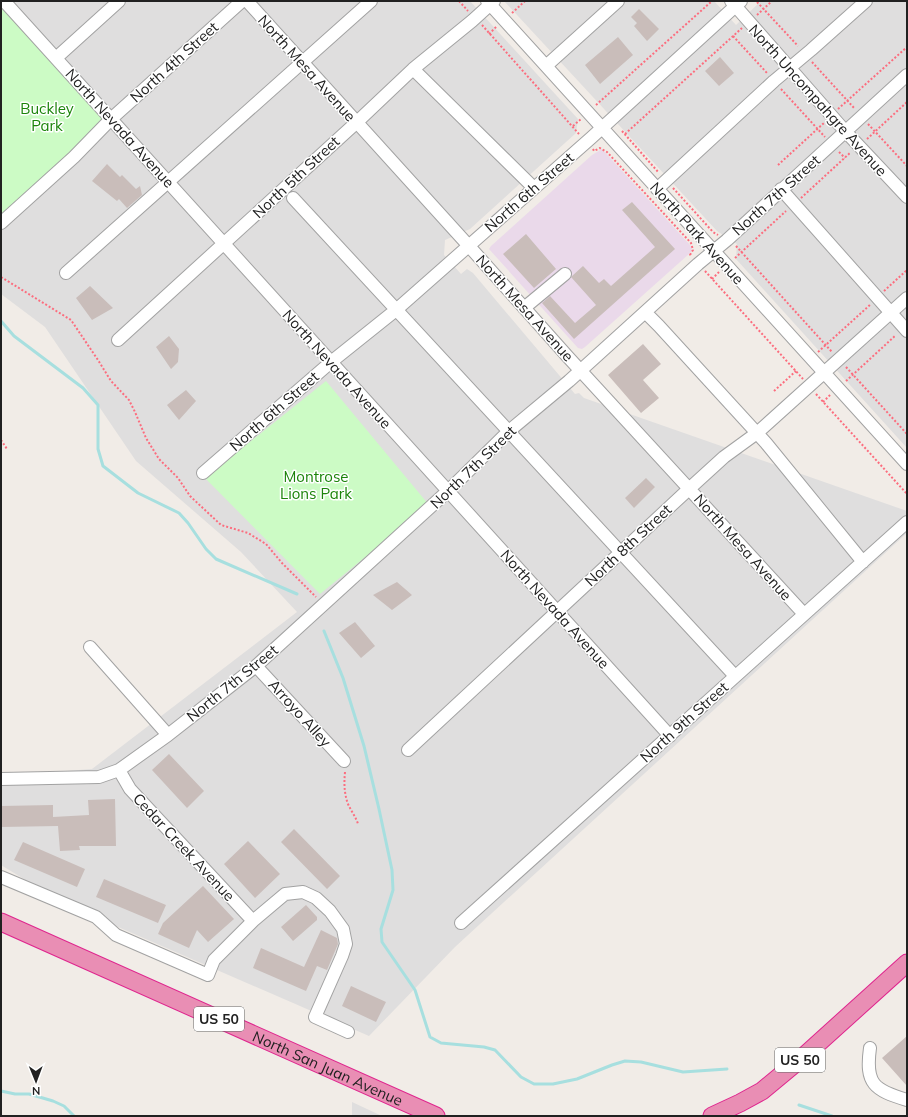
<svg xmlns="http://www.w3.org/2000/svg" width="908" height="1117" viewBox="0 0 908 1117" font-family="Mulish,sans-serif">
<rect width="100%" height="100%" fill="#f1ece7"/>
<!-- residential -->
<path fill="#dfdede" d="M1 1H470L578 119 576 133 470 229 445 240 444 255 461 274 467 269 473 273 575 394 579 393 584 398 907 511V533L455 947 369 1036 63 903 1 865V776L92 769 297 612 241 552 136 461 45 327 1 294Z
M504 1H714L736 25 761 1H907V448L736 259 737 244 717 231Z
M352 1102 382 1116H352Z"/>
<!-- industrial -->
<path fill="#ead9ea" d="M602 149 690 245 692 250 689 254 585 347 582 349 578 348 489 249 491 246 592 155Z"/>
<!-- park -->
<path fill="#ccfbc5" d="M1 1 111 119 1 220Z
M326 381 429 505 320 594 205 478Z"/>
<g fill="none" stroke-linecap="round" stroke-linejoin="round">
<!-- stream -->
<path stroke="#a7dfdf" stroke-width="3" d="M1 321 14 336 83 388 98 405V449L103 466 138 493 179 513 188 523 206 549 216 559 297 594
M324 631 343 678 364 746 379 809 392 870 393 890 381 929 382 942 415 990 430 1037 441 1043 484 1047 495 1050 521 1077 534 1084H553L577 1079 612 1065 625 1061 641 1062 683 1072 727 1069
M1 1091 15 1094H29L53 1101 64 1106 74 1116
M799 1105 832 1116"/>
</g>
<!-- building -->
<path fill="#c9bdba" d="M639 9 659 29 647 41 634 26 637 23 631 17Z
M618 37 633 55 600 84 585 65Z
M720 57 734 73 719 86 705 71Z
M107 164 120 177 122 175 136 189 140 186 142 195 127 208 119 199 117 201 92 181Z
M632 202 675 249 574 339 542 303 550 296 575 323 596 305 571 277 572 276 583 266 599 283 604 279 611 286 655 247 622 210Z
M526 234 556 269 534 288 503 254Z
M90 286 113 308 92 320 76 298Z
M169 336 179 349 178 362 171 369 156 347Z
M643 344 661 364 643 380 659 398 641 413 608 375Z
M186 390 196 401 179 420 167 405Z
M646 478 655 487 634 508 625 498Z
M397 582 412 595 392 610 373 595Z
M355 622 375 646 361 658 339 633Z
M169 754 204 791 187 808 152 770Z
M115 799 116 846H79L80 850 60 851 58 826 1 827V806L53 805V817L89 815 88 800Z
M294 829 340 876 327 889 281 842Z
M248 841 280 874 255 898 224 864Z
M23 842 85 869 77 887 14 860Z
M104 879 166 905 158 923 96 897Z
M203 886 234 919 208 942 197 930 189 948 158 934 163 923Z
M306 905 317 917V920L293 941 281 927Z
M321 930 337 938 338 944 327 970 317 966 306 991 253 968 261 948 304 967Z
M351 986 386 1002 376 1022 342 1006Z
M907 1036V1086L882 1058Z"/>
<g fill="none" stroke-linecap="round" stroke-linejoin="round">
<!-- minor casing -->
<g stroke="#a2a2a2" stroke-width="14">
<path id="minor" d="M4 1 670 736
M247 1 468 245 568 357 804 614
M487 1 907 464
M731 1 845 131 907 197
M56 58 119 1
M546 66 618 1
M413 69 534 188
M657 189 774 81 811 50 866 1
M781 189 907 331
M293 198 735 676
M1 223 74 157 111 119 242 1
M66 273 371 1
M524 308 565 274
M645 312 659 326 766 443 863 562
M118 340 357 122 413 69 472 21 494 1
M203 473 331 362 396 310 591 138 741 1
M90 647 168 735
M256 666 344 761
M408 750 690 488 724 457 757 433 907 298
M1 779 99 777 119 770 168 735 256 666 448 491 509 431 569 381 698 264 727 240 907 75
M1 877 96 917 116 935 208 975 214 960 253 921 130 789 119 770
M253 921 285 894 303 892 316 898 330 911 343 929 346 944 342 956 315 1017 348 1032
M461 923 907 522
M870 1048C865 1084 874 1090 907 1100"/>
</g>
<!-- highway casing -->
<g stroke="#df258e" stroke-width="19">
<g id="highway">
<path id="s1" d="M1 922 436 1116"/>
<path d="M712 1116 740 1103 762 1091 803 1057 907 963"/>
</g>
</g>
<!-- path -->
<path stroke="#fc6d7e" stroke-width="2" stroke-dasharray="2 2" stroke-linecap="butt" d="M459 1 468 11
M757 2 798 46
M512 13 525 1
M757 15 772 1
M482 25 579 134
M489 34 497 26
M733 36 767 73
M812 62 855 109
M781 89 825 137
M596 105 712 1
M838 109 907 47
M868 124 907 166
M573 126 581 119
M622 131 659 173
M625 134 742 28
M867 139 907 102
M593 149 594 151 600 148 607 152 691 243 693 250 690 255 691 256
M839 152 845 158
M778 165 825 122
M673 188 713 232 718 235
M801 198 851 152
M736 246 832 352
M735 258 786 211
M705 271 803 379
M1 277 71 320 98 360 111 381 129 400 135 412 146 438 159 459 178 478 190 496 221 525 248 533 266 544 282 563 316 597
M712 279 719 272
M884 291 907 270
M818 352 871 304
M846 367 907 434
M846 381 896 335
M774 391 796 371
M816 394 907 494
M823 402 831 394
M1 440 7 449
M345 772C344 783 344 793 348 804 351 811 356 817 358 824"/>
<!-- minor -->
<use href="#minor" stroke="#fff" stroke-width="12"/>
<!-- highway -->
<use href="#highway" stroke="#e98eb4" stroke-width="17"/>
</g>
<g text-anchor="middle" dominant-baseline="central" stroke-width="3" stroke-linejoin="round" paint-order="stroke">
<!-- shield labels -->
<g fill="#fff" stroke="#646464" stroke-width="1">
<rect x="194" y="1007" width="50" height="24" rx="3"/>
<rect x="775" y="1048" width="50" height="24" rx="3"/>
</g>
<g font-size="14" font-weight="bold" fill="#212121">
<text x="219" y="1019">US 50</text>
<text x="800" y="1060">US 50</text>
</g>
<!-- street labels -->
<g font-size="15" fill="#212121" stroke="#fff">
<text transform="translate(174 62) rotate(-42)">North 4th Street</text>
<text transform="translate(307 68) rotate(48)">North Mesa Avenue</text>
<text transform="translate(818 100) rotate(48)">North Uncompahgre Avenue</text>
<text transform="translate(120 128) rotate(48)">North Nevada Avenue</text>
<text transform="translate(296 177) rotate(-43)">North 5th Street</text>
<text transform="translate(529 192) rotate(-41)">North 6th Street</text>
<text transform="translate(776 195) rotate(-42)">North 7th Street</text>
<text transform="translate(697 233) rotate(48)">North Park Avenue</text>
<text transform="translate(525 308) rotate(48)">North Mesa Avenue</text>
<text transform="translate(337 369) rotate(48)">North Nevada Avenue</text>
<text transform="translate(274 411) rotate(-41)">North 6th Street</text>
<text transform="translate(473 467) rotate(-44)">North 7th Street</text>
<text transform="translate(628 545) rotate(-43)">North 8th Street</text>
<text transform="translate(743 547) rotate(48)">North Mesa Avenue</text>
<text transform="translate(555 609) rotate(48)">North Nevada Avenue</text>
<text transform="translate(232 683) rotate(-39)">North 7th Street</text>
<text transform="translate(300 713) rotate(48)">Arroyo Alley</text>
<text transform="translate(684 722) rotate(-42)">North 9th Street</text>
<text transform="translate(184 847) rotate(47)">Cedar Creek Avenue</text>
<text stroke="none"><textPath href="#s1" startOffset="358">North San Juan Avenue</textPath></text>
</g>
<!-- park labels -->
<g font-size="15" fill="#1b840a" stroke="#fff">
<text x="47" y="108">Buckley<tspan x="47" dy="17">Park</tspan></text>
<text x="316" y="476">Montrose<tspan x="316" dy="17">Lions Park</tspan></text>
</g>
</g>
<!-- border -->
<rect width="908" height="1117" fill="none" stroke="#212121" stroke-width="4"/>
<!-- north arrow -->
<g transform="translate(36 1081) rotate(179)" stroke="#ffffff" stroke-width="3" paint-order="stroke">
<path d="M0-3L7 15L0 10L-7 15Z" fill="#212121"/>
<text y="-6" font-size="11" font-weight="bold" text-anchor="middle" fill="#212121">N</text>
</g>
</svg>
